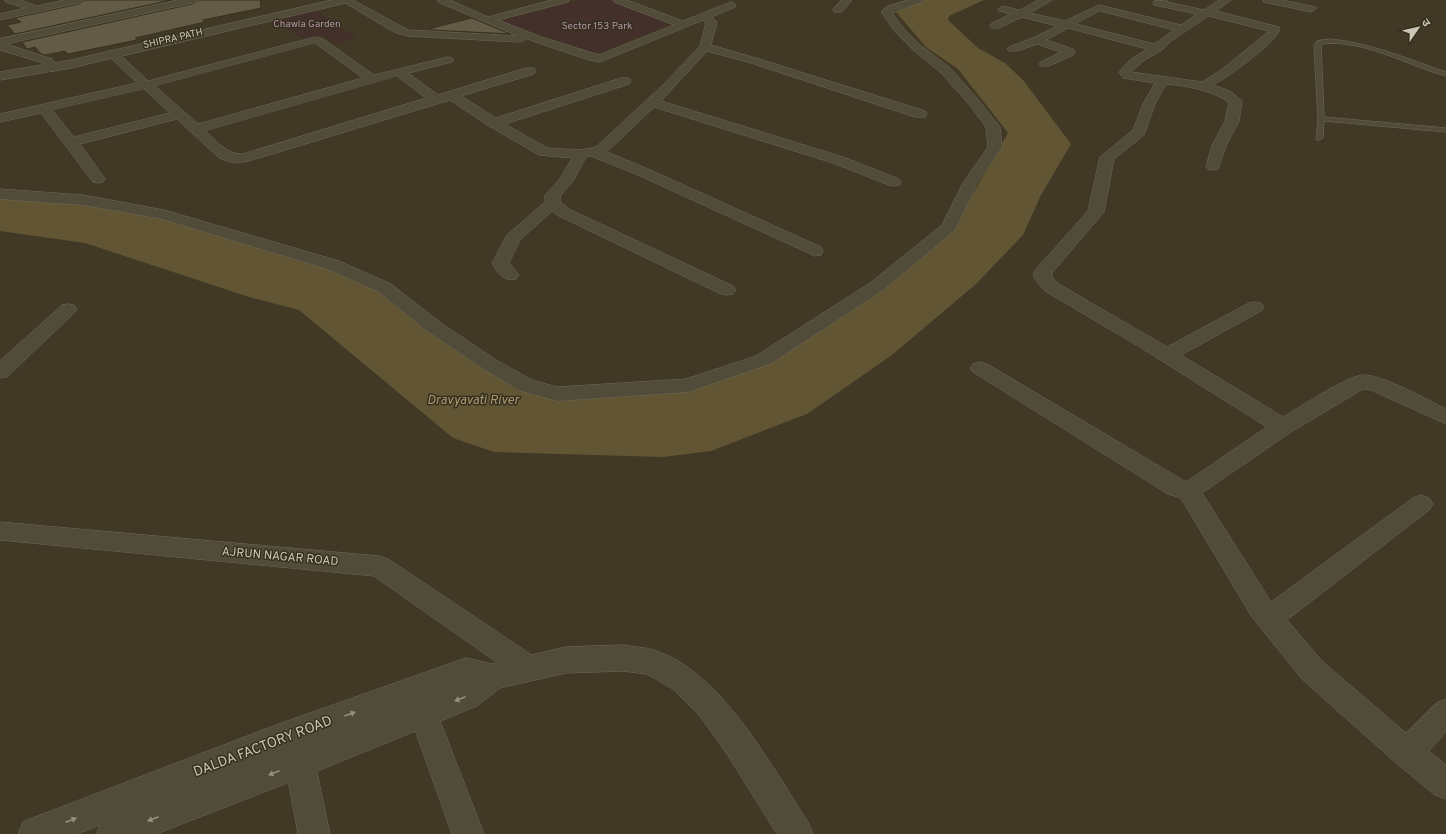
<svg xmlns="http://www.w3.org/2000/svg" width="1446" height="834" viewBox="0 0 1446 834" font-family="Overpass,'Noto Sans Devanagari',sans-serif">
<rect width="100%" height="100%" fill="#413926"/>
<!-- green -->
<path fill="#44302a" d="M579 0H610L673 23 598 54 501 21Z
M313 9 358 38 335 44 322 35 304 40 271 19Z"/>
<!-- water -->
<path fill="#615534" d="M924 0H984L949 16 948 20 978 48 1005 63 1023 80 1071 144 1041 195 1023 235 976 284 892 355 807 414 711 451 663 457 494 452 453 438 299 310 249 297 85 243 0 231V195L148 209 361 272 522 385 668 391 767 358 801 338 960 216 1008 133 958 69 926 47 896 12Z"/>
<!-- building -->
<path fill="#635b45" stroke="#383221" d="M85 0H171L15 34 7 25 21 22 15 18 79 4Z
M198 0H260L261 8 203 20 205 22 135 38 137 40 68 54 65 51 45 55 41 54 35 47 27 49 22 42 192 4Z
M472 18 510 34 432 30V28Z"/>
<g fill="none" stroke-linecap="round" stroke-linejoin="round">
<!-- service casing -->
<g stroke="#6e6958" stroke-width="1">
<path id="service" d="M1331 39C1371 43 1408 59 1446 72V76C1406 65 1364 39 1321 44L1324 117 1446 128V132L1324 121 1323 138 1319 140H1316L1318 119 1314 45 1317 41Z"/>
</g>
<!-- minor casing -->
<g stroke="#6e6958" stroke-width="1">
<path id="minor" d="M5 0H20L37 6 65 0H84L79 3 0 20V14L25 8 6 2Z
M178 0H197L192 3 6 44 52 59 56 68 54 71H46L43 63 0 50V39Z
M341 0H353L408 30 518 36 438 2 437 0H450L488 17 552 0H569L568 2 498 20 541 37 599 55 674 25 614 2 613 0H627L683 21 731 2 736 5 735 7 712 17 717 22 711 45 759 59 925 111 927 114 925 117H915L751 63 707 51 661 101 843 157 899 179 901 182 899 185 894 186 889 185 833 163 654 107 607 152 648 169 810 242 821 247 823 251 821 255 815 256 638 175 591 156 586 157 573 181 560 196V202L571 210 733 286 736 290 733 294 727 295 721 294 559 216 552 211 520 240 509 263 519 275 516 279C503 282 498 273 492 263L507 235 545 202V195L560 179 572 158 539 155 489 126 450 100 249 161 234 163 219 158 177 119 80 144 105 179 103 182 98 183 93 182 41 113 0 122V114L137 83 108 55 106 53 108 51H116L148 81 315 37 323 39 374 75 448 57 452 58 454 60 452 62 408 73 438 95 526 68H534L536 71 534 74 461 96 496 118 621 78H629L631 81 629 84 505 124 547 148 581 150 596 147 663 85 700 46 706 23 703 20 600 62 589 60 524 38 523 41 519 42 407 36 394 32ZM315 43 363 78 198 124 155 86ZM397 76 426 98 243 154C227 155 216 140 205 131ZM144 89 170 113 74 137 52 110Z
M842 0H852L842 12H834L833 10Z
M908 0H923L922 2 892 13 905 30 919 44 949 67 977 98 1000 127 1002 147 977 183 955 230 882 291 770 364 688 392 557 401 518 390 482 368 427 331 379 292 327 269 162 219 83 205 0 199V189L83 195 164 210 339 261 391 284 441 323 496 360 532 380 557 387 686 379 756 356 870 283 942 225 963 183 988 147 986 127 969 104 941 73 911 48 897 34 881 12 886 7Z
M1039 0H1052L1030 13 1065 21 1099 5 1181 25 1197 14 1154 5 1153 3 1154 1 1168 0 1167 2 1204 10 1219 0H1231L1216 11 1279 27 1280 29C1276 43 1228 77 1213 85L1230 91 1242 101 1239 121 1226 146 1218 169 1213 170 1208 169 1206 166 1212 146 1225 121 1229 102C1210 90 1189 86 1166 84L1155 104 1144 135 1114 159 1104 212 1052 273V277L1057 283 1167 347 1249 303 1255 302 1261 303 1264 307 1261 311 1181 355 1283 417C1299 408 1348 375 1364 375 1383 375 1427 400 1446 409V424L1371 390 1363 389 1291 432 1202 493 1271 602 1413 498 1421 495 1429 498 1433 504 1429 510 1287 620 1322 661 1406 733 1436 703 1446 699V732L1429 751 1446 765V799L1435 795 1396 763 1302 679 1252 617 1181 498 1168 494 973 372 970 368 973 364 980 362 987 364 1186 482 1267 427 1140 347 1045 291 1034 278V272L1037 268 1088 211 1100 157 1133 130 1143 104 1155 83 1123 78 1119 72 1130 60 1147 49 1068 28 1046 40 1073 49 1075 53 1073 55 1049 66H1041L1039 64 1041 62 1061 52 1037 44 1017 51H1009L1007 49 1009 47 1033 38 1057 26 1022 17 999 28H991L990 26 991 24 1011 14 999 11 998 9 1003 6 1019 10ZM1100 11 1174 30 1154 44 1076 24ZM1209 16 1269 31 1220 71 1202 82 1131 72 1143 61 1162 50 1170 42Z
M1263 0H1282L1315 7 1316 9 1311 12 1264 2Z
M68 304 74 305 77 309 74 313 7 377 0 378V361L62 305Z
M0 522 379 556 388 559 539 660 543 669 539 678 529 681 519 678 374 576 0 540Z
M423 700 433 703 484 834H452L409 713 413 703Z
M300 748 311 753 315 763 330 834H298L285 763 289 753Z"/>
</g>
<!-- tertiary casing -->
<g stroke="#6e6958" stroke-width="1">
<path id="tertiary" d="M332 0H351L346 3 71 68 0 80V72L71 60Z
M623 645C633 647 644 647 653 650 721 670 771 766 808 822L813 834H777L727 754 700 716 673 689 647 674 623 671 566 673 500 688 477 706 300 778 156 834H96L100 825 77 834H18L23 822 35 817 276 725 466 658 492 664 566 647Z"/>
</g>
<!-- service -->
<use href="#service" fill="#514b3a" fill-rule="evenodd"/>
<!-- minor -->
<use href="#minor" fill="#514b3a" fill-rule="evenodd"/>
<!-- tertiary -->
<use href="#tertiary" fill="#514b3a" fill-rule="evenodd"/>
</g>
<!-- one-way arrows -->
<defs><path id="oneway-solid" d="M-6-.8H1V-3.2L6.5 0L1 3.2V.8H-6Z"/></defs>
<g fill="#948f7f">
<use href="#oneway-solid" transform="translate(460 699) rotate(159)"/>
<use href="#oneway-solid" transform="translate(350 714) rotate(-20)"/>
<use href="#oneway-solid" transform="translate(274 773) rotate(159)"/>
<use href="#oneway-solid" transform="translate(153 819) rotate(159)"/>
<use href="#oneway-solid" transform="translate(71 820) rotate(-21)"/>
</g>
<g text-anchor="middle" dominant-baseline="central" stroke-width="3" stroke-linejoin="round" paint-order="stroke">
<!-- far-park labels -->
<g font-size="10" fill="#b592a8" stroke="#36301f">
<text x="307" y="24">Chawla Garden</text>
<text x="597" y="26">Sector 153 Park</text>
</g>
<!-- far-street labels -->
<g font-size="10" fill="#cbc6b7" stroke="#36301f">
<text transform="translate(173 39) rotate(-13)">SHIPRA PATH</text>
</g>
<!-- street labels -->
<g font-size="12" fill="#cbc6b7" stroke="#36301f">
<text transform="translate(280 557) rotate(5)">AJRUN NAGAR ROAD</text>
</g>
<!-- water labels -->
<g font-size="13" font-style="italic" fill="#aa9970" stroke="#36301f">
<text x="473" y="401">Dravyavati River</text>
</g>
<!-- near-street labels -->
<g font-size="14" fill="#cbc6b7" stroke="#36301f">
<text transform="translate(263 747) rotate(-21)">DALDA FACTORY ROAD</text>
</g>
</g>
<!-- north arrow -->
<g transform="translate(1418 28) rotate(56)" stroke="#36301f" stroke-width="3" paint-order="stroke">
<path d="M0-3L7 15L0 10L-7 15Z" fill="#cbc6b7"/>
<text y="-6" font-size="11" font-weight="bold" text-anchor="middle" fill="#cbc6b7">उ</text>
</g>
</svg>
